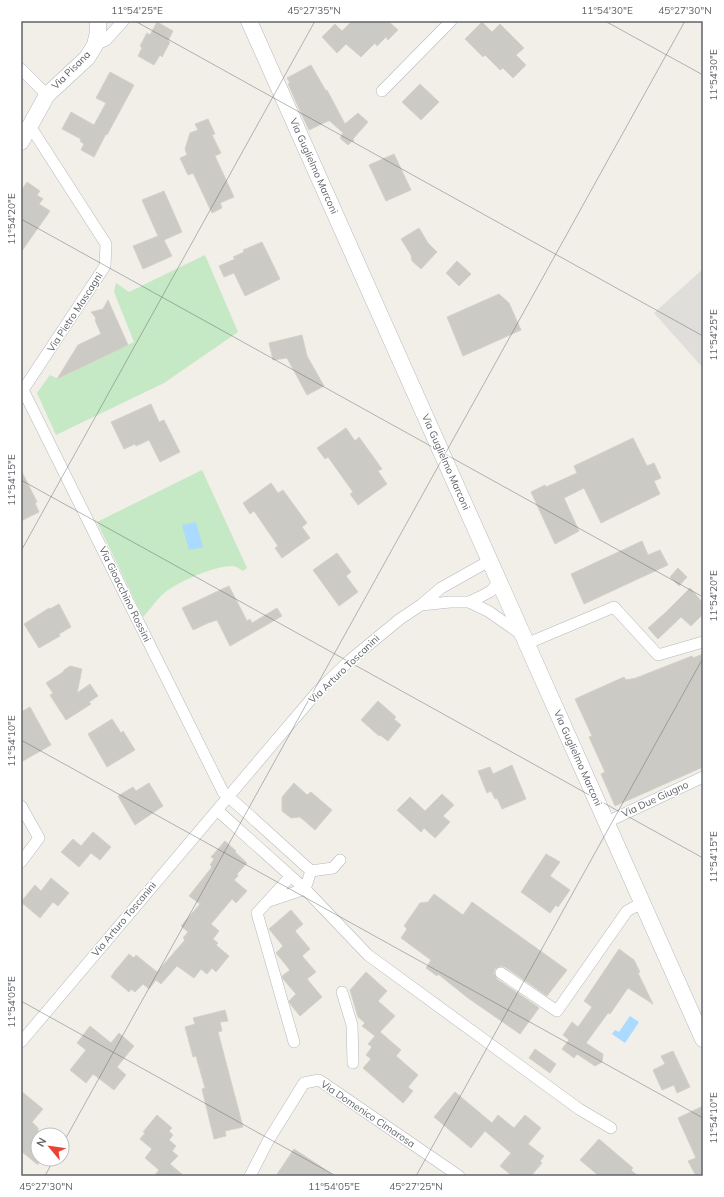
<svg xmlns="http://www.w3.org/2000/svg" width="724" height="1197" viewBox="0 0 724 1197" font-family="Mulish,sans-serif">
<rect width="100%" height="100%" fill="#f1efe8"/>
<!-- industrial -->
<path fill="#e0deda" d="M703 269V368L654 313Z"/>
<!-- green -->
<path fill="#c5e8c5" d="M205 255 238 332 164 383 56 435 37 393 50 375 58 379 134 342 114 292 116 283 129 292Z
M202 470 247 568 243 571C240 569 236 566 232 566 214 566 177 582 163 594 156 600 150 610 143 617L97 522Z"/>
<!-- water -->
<path fill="#aadaff" d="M196 522 203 547 189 550 182 525Z
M630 1016 639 1022 625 1043 612 1034 615 1030 619 1032Z"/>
<!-- building -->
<path fill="#cccac5" stroke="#d6d1c6" d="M352 21H388L398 30 388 40 386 37 377 46 375 43 361 57 346 44 337 53 322 37 335 24 342 31Z
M157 22 173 31 168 41 170 42 162 57 160 55 154 65 138 56 142 48 140 46 147 33 150 35Z
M482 22 492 32 500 24 524 48 516 55 526 65 513 78 503 68 500 70 485 55 483 57 465 39Z
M311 65 326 91 327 90 345 124 358 113 368 122 353 139 354 141 353 142 352 141 348 145 340 138 343 133 330 121H328L309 130 301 113 288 84 290 83 287 78Z
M110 72 134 85 107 135 106 134 94 157 81 150 84 144 80 141 81 139 62 129 71 112 94 125 106 103 96 98Z
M420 84 439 102 421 120 402 102Z
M208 119 215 134 212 135 221 153 215 156 234 197 220 203 222 208 212 213 193 173 188 175 180 158 187 155 185 149 190 133 198 130 195 124Z
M394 154 411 190 386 201 369 165Z
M27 182 40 191 37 195 43 199 39 204 50 211 21 252V191Z
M164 191 182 232 164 240 172 256 143 269 133 246 158 236 142 200Z
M419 228 428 243 437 252 421 269 412 261 411 255 401 239Z
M262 242 280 279 245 296 234 273 224 277 219 266 235 259 233 257 244 252 243 250Z
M457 261 471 274 459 286 446 273Z
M499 294 509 303 521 330 463 356 447 317Z
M108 300 128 345 57 379 78 345 101 334 95 320 96 318 91 312 103 309Z
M302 335 307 356 324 386 307 395 287 358 273 360 269 343Z
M151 404 159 422 164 420 180 452 160 462 149 440 136 446 135 444 124 449 111 422Z
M346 428 355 441 359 437 382 469 378 471 387 484 358 505 350 494 353 492 328 457 325 459 317 448Z
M633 438 647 466 654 463 661 478 654 481 660 494 601 523 584 488 564 498 579 531 555 544 531 492 545 485 546 487 577 473 574 466Z
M21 470 37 502 35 503 39 512 21 521Z
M271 483 278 493 283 490 307 523 302 527 310 538 282 558 275 548 278 546 254 511 250 514 243 503Z
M642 541 648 555 660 550 668 565 584 604 571 574Z
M337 553 351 572 346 576 358 592 339 606 313 570Z
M678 568 687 577 679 586 670 577Z
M229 586 247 621 250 619 252 623 277 608 282 616 230 646 217 620 208 623 193 630 182 608Z
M690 588 703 603V614L691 626 681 617 658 639 648 628 665 613Z
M59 604 71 627 59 634 60 636 39 648 24 624 49 608 50 609Z
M703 654V767L615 806 601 774 605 772 589 737 592 736 575 699 624 677 626 680 636 678 692 656 693 658Z
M70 666 82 669 77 693 90 684 98 696 89 702 91 704 66 720 50 695 53 693 46 683 63 672 64 670Z
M378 701 396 717 394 719 401 725 388 741 380 735 379 736 361 720Z
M30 707 51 745 21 762V712Z
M112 719 121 733 123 731 135 750 107 767 88 734Z
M512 765 526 799 502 809 497 798 495 799 491 791 487 793 478 771 490 767 493 774Z
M149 783 163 806 135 825 118 796 133 787 136 791Z
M294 783 307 795 311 792 332 810 315 830 300 817 291 818 282 811V797Z
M442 794 454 805 443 816 450 822 435 838 424 828 421 832 397 810 410 797 425 811Z
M93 832 111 847 100 860 91 853 79 867 61 852 73 839 81 846Z
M225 841 236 851 235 852 247 863 237 874 238 876 234 880 247 891 236 903 232 899 211 924 219 931 213 939 218 943 216 945 229 956 216 972 212 968 207 974 201 969 194 978 177 966 161 984 156 980 149 989 143 984 135 992 131 989 129 992 111 977 114 972 129 954 134 958 136 955 157 972 185 940 183 938 188 932 181 926 200 904 189 896 212 867 210 865 214 859 211 857Z
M546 854 560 862 550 876 570 890 558 907 556 905 550 913 521 892Z
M51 878 69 893 58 906 53 902 40 918 21 902 35 885 41 891Z
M434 894 463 915 472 902 567 970 547 996 505 967 501 966 495 969 494 973 497 979 538 1007 539 1008 520 1034 468 998 438 974 437 976 426 968 431 960 401 938 407 929 404 926 420 903 428 902Z
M291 910 303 924 295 931 310 949 302 956 316 972 307 979 322 997 300 1016 291 1005 289 1001 296 994 283 979 282 976 290 970 276 953 283 946 269 929Z
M619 949 634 960 640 972 638 973 653 1004 628 988 610 1014 608 1013 586 1043 603 1054 602 1062 595 1066 577 1054 574 1058 562 1049 569 1040 563 1035 572 1022 578 1027 592 1007 584 1001Z
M366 972 387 991 378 1001 395 1016 380 1032 401 1050 396 1056 418 1075 408 1087 413 1091 403 1103 363 1068 371 1059 366 1055 372 1047 368 1044 375 1036 362 1026 365 1023 358 1017 350 990Z
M225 1010 228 1021 220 1022 222 1031 218 1032 243 1127 225 1131 226 1136 214 1139 202 1089 205 1088 196 1056 193 1057 185 1027 195 1024 193 1018Z
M90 1026 111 1043 119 1033 134 1046 117 1067 126 1075 114 1090 93 1074 86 1083 70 1070 86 1050 77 1043Z
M535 1049 556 1064 550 1073 529 1058Z
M673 1051 690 1087 677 1093 674 1085 662 1090 653 1070 665 1064 661 1056Z
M21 1091 43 1109 32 1122 38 1128V1165L21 1151Z
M455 1092 492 1123 498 1115 514 1128 525 1115 541 1128 528 1144 544 1156 540 1161 542 1163 531 1176H512L500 1166 511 1153 485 1131 471 1148 434 1117Z
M703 1106V1176H696L688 1161 696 1158 678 1118Z
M157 1115 172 1128 169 1131 173 1135 169 1140 176 1146 172 1151 178 1156 170 1164 184 1176H154L159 1170 145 1158 152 1149 140 1139 145 1133 143 1132Z
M599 1139 633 1168 631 1170 638 1176H599L580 1160Z
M294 1149 320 1166 334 1176H276Z"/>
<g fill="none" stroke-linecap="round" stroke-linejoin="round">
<!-- street casing -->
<g stroke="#b5b8bc" stroke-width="12">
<path id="street" d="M95 45 106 40 123 21
M21 69 47 95
M382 91 451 21
M23 390 223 792 248 814 311 871 333 868 340 860
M21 393 105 266 106 244 30 126
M469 602 488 611 521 634
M421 605 441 588 489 561
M526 644 614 607 658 655 703 642
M21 806 39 838 21 862
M217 810 305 889
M607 822 703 777
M311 871 305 889 368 955 579 1109 611 1128
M290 877 257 913 294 1042
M269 901 305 889
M501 973 557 1011 627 911 642 903
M342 992 352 1025 353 1063
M21 1042 278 738 318 691 350 660 400 619 421 605 450 602H469L480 597 491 591 499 582
M250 1176 268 1141 304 1083 319 1080 459 1176"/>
</g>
<!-- secondary casing -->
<g stroke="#b6babf" stroke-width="17">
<path id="secondary" d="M249 21 703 1039
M21 142 47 95 87 58 95 45 98 32V21"/>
</g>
<!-- street -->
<use href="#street" stroke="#fff" stroke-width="11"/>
<!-- secondary -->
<use href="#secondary" stroke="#fff" stroke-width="16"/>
</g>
<!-- ticks -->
<path fill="none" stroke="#5f6368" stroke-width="1" stroke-opacity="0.45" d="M135 21 703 336M605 21 703 75M21 219 703 597M21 480 703 858M21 551 315 21M21 740 703 1118M21 1001 336 1176M62 1145 685 21M45 1176 54 1159M416 1176 703 658"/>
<g text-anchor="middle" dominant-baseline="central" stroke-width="3" stroke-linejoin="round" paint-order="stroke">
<!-- street labels -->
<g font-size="10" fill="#5f6368" stroke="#fff">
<text transform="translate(71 70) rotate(-45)">Via Pisana</text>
<text transform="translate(314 166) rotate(66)">Via Guglielmo Marconi</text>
<text transform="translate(75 312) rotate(-57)">Via Pietro Mascagni</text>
<text transform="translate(446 462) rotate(66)">Via Guglielmo Marconi</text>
<text transform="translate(125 594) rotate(64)">Via Gioacchino Rossini</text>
<text transform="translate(344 669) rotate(-44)">Via Arturo Toscanini</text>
<text transform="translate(578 758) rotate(66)">Via Guglielmo Marconi</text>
<text transform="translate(655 799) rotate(-25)">Via Due Giugno</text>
<text transform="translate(124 919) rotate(-50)">Via Arturo Toscanini</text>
<text transform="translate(368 1114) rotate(34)">Via Domenico Cimarosa</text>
</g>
</g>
<!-- border -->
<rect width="724" height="1197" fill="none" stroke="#ffffff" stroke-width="44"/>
<!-- north arrow -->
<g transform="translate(50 1147) rotate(299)"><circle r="19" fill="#ffffff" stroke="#bfc1c3"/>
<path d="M0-3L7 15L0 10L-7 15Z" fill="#ea4335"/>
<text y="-6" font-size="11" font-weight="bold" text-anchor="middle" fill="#5f6368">N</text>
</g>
<rect x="22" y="22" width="680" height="1153" fill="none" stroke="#5f6368" stroke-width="1.5"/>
<g font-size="10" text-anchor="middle" fill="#5f6368">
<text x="137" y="14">11°54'25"E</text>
<text x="314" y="14">45°27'35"N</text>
<text x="607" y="14">11°54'30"E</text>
<text x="685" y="14">45°27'30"N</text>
<text transform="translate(713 75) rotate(-90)" y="4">11°54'30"E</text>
<text transform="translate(11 219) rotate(-90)" y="4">11°54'20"E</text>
<text transform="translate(713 335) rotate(-90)" y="4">11°54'25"E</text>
<text transform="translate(11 480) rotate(-90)" y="4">11°54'15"E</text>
<text transform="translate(713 596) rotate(-90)" y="4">11°54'20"E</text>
<text transform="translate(11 741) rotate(-90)" y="4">11°54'10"E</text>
<text transform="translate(713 857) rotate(-90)" y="4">11°54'15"E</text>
<text transform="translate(11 1002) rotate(-90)" y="4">11°54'05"E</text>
<text transform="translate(713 1118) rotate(-90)" y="4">11°54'10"E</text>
<text x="46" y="1190">45°27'30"N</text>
<text x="334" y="1190">11°54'05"E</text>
<text x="416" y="1190">45°27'25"N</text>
</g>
</svg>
